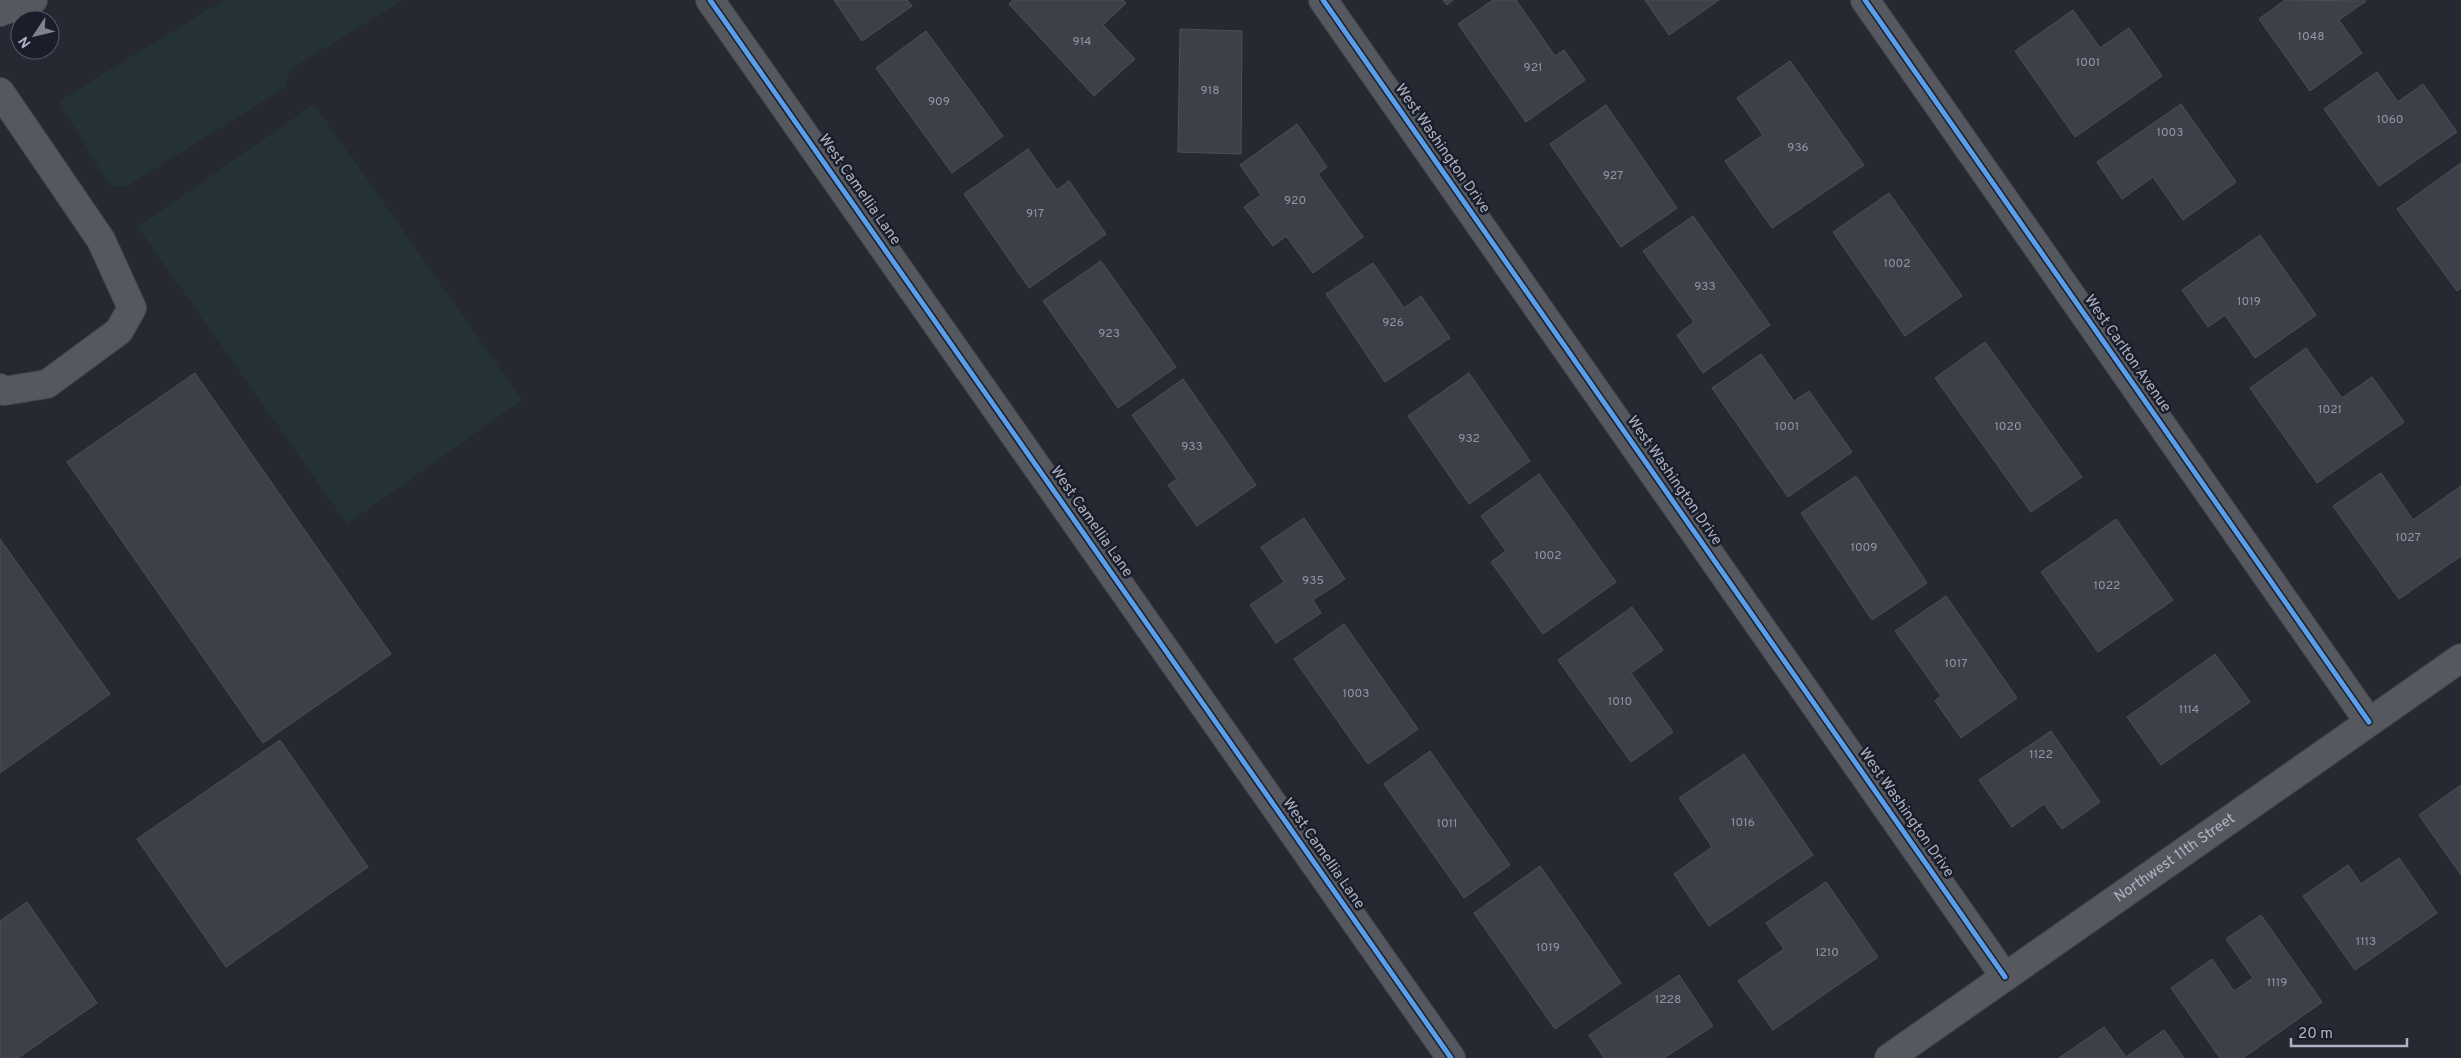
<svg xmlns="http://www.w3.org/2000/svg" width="2461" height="1058" viewBox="0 0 2461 1058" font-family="Overpass,sans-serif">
<rect width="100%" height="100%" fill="#262931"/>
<!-- green -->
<path fill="#243237" d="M224 0H403L291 69 285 88 125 187 109 185 59 101Z
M314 104 522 400 347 524 138 227Z"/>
<!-- building -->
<path fill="#3d4048" stroke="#4e5059" d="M834 0H907L912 6 862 41Z
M1013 0H1123L1126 3 1103 25 1135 59 1094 96 1009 4Z
M1443 0H1453L1447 5Z
M1493 0H1516L1555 56 1564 50 1585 80 1526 122 1458 24Z
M1645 0H1719L1669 35Z
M2285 0 2366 1 2339 20 2362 53 2310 91 2259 19Z
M2073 10 2100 48 2129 28 2162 76 2075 137 2015 51Z
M1180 29 1242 31 1241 154 1178 152Z
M926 31 1003 136 952 173 876 68Z
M1790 61 1864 165 1772 228 1725 161 1763 135 1737 98Z
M2377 72 2398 102 2423 84 2457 132 2379 186 2324 109Z
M2181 104 2236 182 2183 220 2153 177 2122 199 2097 162Z
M1606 105 1677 208 1621 247 1550 144Z
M1297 124 1327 167 1318 174 1363 237 1313 273 1286 236 1273 246 1244 207 1261 195 1240 165Z
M1028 149 1057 190 1069 181 1106 234 1029 288 964 194Z
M2461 163V288L2457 291 2397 209Z
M1889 193 1962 296 1905 336 1833 232Z
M1693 216 1770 325 1703 373 1677 335 1694 322 1643 251Z
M2260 235 2316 315 2255 358 2225 315 2208 327 2182 290Z
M1101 261 1176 367 1118 408 1043 301Z
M1373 263 1404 308 1421 296 1450 338 1385 382 1326 294Z
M1985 342 2082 477 2031 512 1935 378Z
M2306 348 2342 398 2372 377 2404 422 2317 483 2250 388Z
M1761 354 1794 401 1809 391 1852 452 1788 497 1712 388Z
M195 373 391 654 263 743 67 462Z
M1469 373 1530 461 1469 504 1408 416Z
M1183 379 1256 485 1197 526 1168 485 1177 479 1132 415Z
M2381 473 2413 520 2461 486V556L2399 599 2333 506Z
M1539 474 1616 582 1543 634 1491 562 1506 551 1481 516Z
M1856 476 1927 583 1872 620 1801 513Z
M1304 518 1345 579 1313 600 1321 613 1276 643 1250 605 1284 582 1261 547Z
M2116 519 2173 600 2098 652 2041 572Z
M0 539 110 694 0 773Z
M1946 596 2017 698 1961 738 1935 701 1941 696 1895 631Z
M1632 607 1663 650 1631 673 1673 732 1631 762 1558 660Z
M1344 624 1418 729 1368 764 1294 659Z
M2215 654 2250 702 2161 765 2127 717Z
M2051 731 2100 802 2062 829 2044 804 2012 827 1979 780Z
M280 740 368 867 226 967 137 839Z
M1430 751 1510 865 1464 898 1384 784Z
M1744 754 1813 855 1709 926 1674 874 1712 847 1679 798Z
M2461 785V875L2419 815Z
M2399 858 2437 913 2355 970 2303 896 2348 865 2361 884Z
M1540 866 1621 983 1555 1029 1474 913Z
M1826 882 1878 957 1773 1030 1738 981 1784 949 1766 923Z
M27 902 97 1003 18 1058H0V921Z
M2261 915 2322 1002 2243 1058H2220L2171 988 2212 959 2234 991 2253 978 2226 939Z
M1679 975 1713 1026 1664 1058H1604L1589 1035Z
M2104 1027 2126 1057 2164 1030 2184 1058H2059Z"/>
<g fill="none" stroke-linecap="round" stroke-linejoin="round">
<!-- minor casing -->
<g stroke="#42444a" stroke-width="30">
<g id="minor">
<path d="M710 0 1451 1058"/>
<path d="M1323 0 2005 977"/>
<path d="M1865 0 2369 722"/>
<path d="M0 12 33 0"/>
<path d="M0 92 101 240 132 308 119 331 47 384 4 391 0 388"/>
<path id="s1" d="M1889 1058 2461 658"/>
</g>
</g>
<!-- minor -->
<use href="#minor" stroke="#565860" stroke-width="28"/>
<!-- cycleway casing -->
<g stroke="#1a1e2b" stroke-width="8">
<path id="cycleway" d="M710 0 1451 1058
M1323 0 2005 977
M1865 0 2369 722"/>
</g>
<!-- cycleway -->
<use href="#cycleway" stroke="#5a9eea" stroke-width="5"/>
</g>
<g text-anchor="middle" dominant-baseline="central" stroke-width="5" stroke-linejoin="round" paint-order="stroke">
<!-- number labels -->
<g font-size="12" fill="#9296a4">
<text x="2311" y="37">1048</text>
<text x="1082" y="42">914</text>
<text x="2088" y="63">1001</text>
<text x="1533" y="68">921</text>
<text x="1210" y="91">918</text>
<text x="939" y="102">909</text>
<text x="2390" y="120">1060</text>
<text x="2170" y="133">1003</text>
<text x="1798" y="148">936</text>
<text x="1613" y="176">927</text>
<text x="1295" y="201">920</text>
<text x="1035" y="214">917</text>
<text x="1897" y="264">1002</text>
<text x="1705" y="287">933</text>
<text x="2249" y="302">1019</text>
<text x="1393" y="323">926</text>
<text x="1109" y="334">923</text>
<text x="2330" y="410">1021</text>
<text x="1787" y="427">1001</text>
<text x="2008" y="427">1020</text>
<text x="1469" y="439">932</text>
<text x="1192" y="447">933</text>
<text x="2408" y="538">1027</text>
<text x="1864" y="548">1009</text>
<text x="1548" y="556">1002</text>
<text x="1313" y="581">935</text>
<text x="2107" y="586">1022</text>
<text x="1956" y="664">1017</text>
<text x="1356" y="694">1003</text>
<text x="1620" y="702">1010</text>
<text x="2189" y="710">1114</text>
<text x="2041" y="755">1122</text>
<text x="1743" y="823">1016</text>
<text x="1447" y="824">1011</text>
<text x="2366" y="942">1113</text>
<text x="1548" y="948">1019</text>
<text x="1827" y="953">1210</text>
<text x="2277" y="983">1119</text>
<text x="1668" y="1000">1228</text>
</g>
<!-- street labels -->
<g font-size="15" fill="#afb3c3" stroke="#1a1e2b">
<text transform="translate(1442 149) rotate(55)">West Washington Drive</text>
<text transform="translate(859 190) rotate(55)">West Camellia Lane</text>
<text transform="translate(2127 354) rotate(55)">West Carlton Avenue</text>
<text transform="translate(1674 481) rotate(55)">West Washington Drive</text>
<text transform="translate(1091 522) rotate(55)">West Camellia Lane</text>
<text transform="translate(1906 813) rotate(55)">West Washington Drive</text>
<text transform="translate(1323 854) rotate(55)">West Camellia Lane</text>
<text stroke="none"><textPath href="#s1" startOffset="349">Northwest 11th Street</textPath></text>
</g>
</g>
<!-- north arrow -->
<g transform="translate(35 35) rotate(235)"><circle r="24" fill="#1a1e2b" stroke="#565a68"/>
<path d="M0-4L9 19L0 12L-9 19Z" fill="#7f8390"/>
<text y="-8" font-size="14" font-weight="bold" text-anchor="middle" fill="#afb3c3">N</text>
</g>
<!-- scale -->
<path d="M2291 1038v8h116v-8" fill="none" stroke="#afb3c3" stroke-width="2.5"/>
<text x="2298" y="1038" font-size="15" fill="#afb3c3" stroke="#1a1e2b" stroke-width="4" paint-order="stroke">20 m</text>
</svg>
